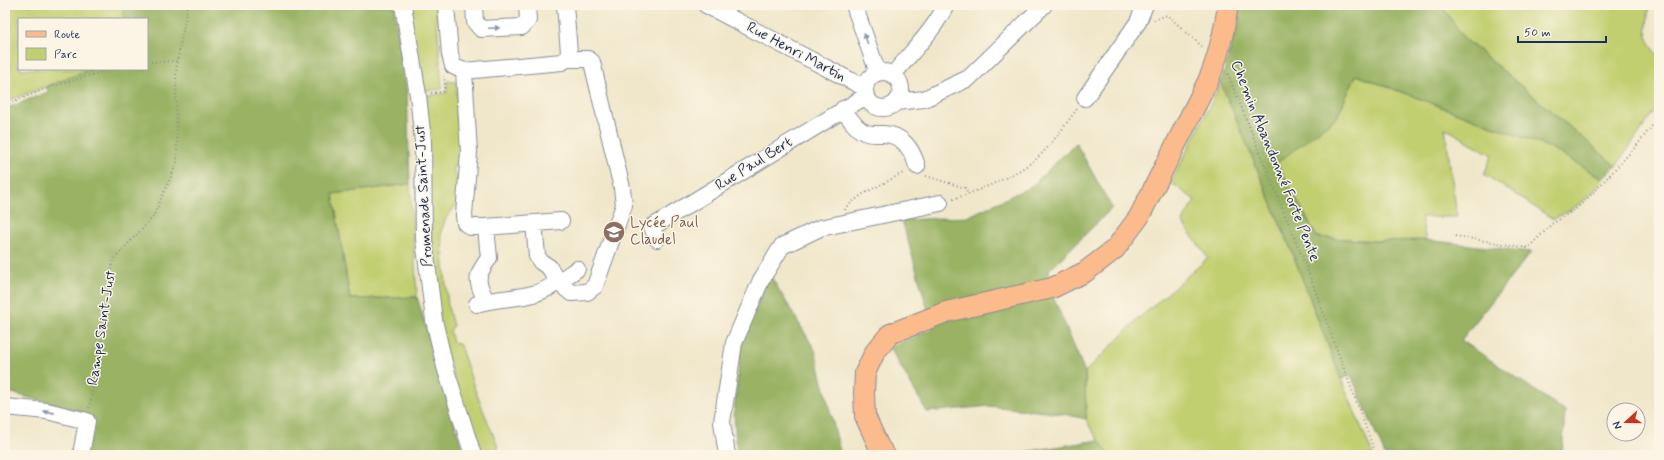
<svg xmlns="http://www.w3.org/2000/svg" width="1664" height="460" viewBox="0 0 1664 460" font-family="Mynerve,sans-serif">
<rect width="100%" height="100%" fill="#fcf5e5"/>
<filter id="ink" filterUnits="userSpaceOnUse"><feTurbulence type="fractalNoise" baseFrequency=".025" numOctaves="2"/><feDisplacementMap in="SourceGraphic" scale="8" xChannelSelector="R" yChannelSelector="G"/><feConvolveMatrix kernelMatrix="1 2 1 2 8 2 1 2 1" color-interpolation-filters="sRGB"/></filter>
<filter id="wash" filterUnits="userSpaceOnUse"><feTurbulence type="fractalNoise" baseFrequency=".012" numOctaves="4" result="noise"/><feDisplacementMap in="SourceGraphic" scale="16" xChannelSelector="R" yChannelSelector="G"/><feGaussianBlur stdDeviation="0.9" result="paint"/><feColorMatrix in="noise" values="0 0 0 0 0 0 0 0 0 0 0 0 0 0 0 0 0 1.4 0 .05"/><feComposite in="paint" operator="in"/></filter>
<g filter="url(#wash)">
<rect width="100%" height="100%" fill="#f0e7cb"/>
<!-- green -->
<path fill="#c2cf71" stroke="#6e7f68" d="M5 5H123L124 19H19V69H92L5 102Z
M408 5H436L442 89 422 91Z
M1441 5H1649L1646 36 1659 58V105L1616 166 1464 38Z
M1356 75 1551 148 1603 179C1588 200 1576 208 1553 219L1484 174 1492 155 1445 128 1457 217H1421L1426 240 1376 241 1317 237 1276 163 1337 117Z
M447 81 456 82 462 145H460L459 160 453 168 454 174 459 178 457 204 446 218 441 232 448 307 453 326 450 331 453 342 460 345 475 390 498 447 497 455H477L436 318 423 96 447 93Z
M1221 83 1292 252 1341 379 1373 455H1109L1091 429 1086 419 1085 372 1137 320 1208 258 1182 222 1195 200 1171 183Z
M410 184 417 297 350 299 333 194Z"/>
<!-- forest -->
<path fill="#99b263" stroke="#5a7060" d="M123 5H394L407 94 410 184 333 194 350 299 417 297 464 455H85L84 413 5 391V109L48 92 47 86 92 69H147V19H124Z
M1237 5H1441L1464 38 1616 166 1603 179 1551 148 1356 75 1337 117 1277 163 1317 237 1376 241 1426 240 1531 252 1461 340 1565 411 1562 455H1385L1351 375 1341 379 1292 252 1221 83 1235 31Z
M1076 143 1112 208 1049 270 1054 299 1085 372 1086 419 1064 414 990 406 927 412 890 348 933 328 902 220 967 217 1032 186Z
M770 275 815 350 841 455H737L734 414 741 343Z
M1099 440 1109 455H1006Z"/>
</g>
<g filter="url(#ink)">
<g fill="none" stroke-linecap="round" stroke-linejoin="round">
<!-- minor casing -->
<g stroke="#868b94" stroke-width="18">
<path id="minor" d="M403 5 418 95 423 141 424 239 434 320 445 367 473 455
M446 5 450 54 453 66 464 71
M474 5 475 22 481 29 522 27 528 20 527 5
M706 5 865 88
M854 5 878 73
M865 90a18 18 0 1 1 36 0a18 18 0 1 1-36 0Z
M893 75C911 52 933 32 946 5
M1085 98 1138 22 1145 5
M896 102 924 99 969 78 1044 5
M843 109C849 117 855 128 864 132 870 135 877 134 883 134 902 134 912 149 917 166
M561 221 486 227H471L465 223 464 215 469 152 464 71 562 62 567 59 569 52 565 5
M534 223 537 256 541 262 549 267 558 282 571 293 587 292 595 286 624 205 622 188 592 62 588 59H567
M486 227 489 258C475 278 476 279 486 301
M657 239 652 227 866 96
M477 304C495 298 515 299 533 294 549 290 564 278 577 269
M5 407 47 411 87 421 81 455
M727 455 722 422 734 343 761 280 782 246 820 228 940 203"/>
</g>
<!-- major casing -->
<g stroke="#868b94" stroke-width="22">
<path id="major" d="M885 455 879 447 865 416 864 393 865 373 875 352 890 334 946 312 1052 288 1085 272 1115 249 1139 217 1208 81C1219 56 1224 32 1228 5"/>
</g>
<!-- path -->
<path stroke="#868b94" stroke-width="2" stroke-dasharray="1 3" stroke-linecap="butt" d="M1154 20 1167 15 1204 48
M147 62 177 61
M1228 74 1309 274 1376 455
M431 93 443 92 445 85 444 76
M5 105 51 87 112 69
M926 176 965 188 968 194
M953 199C981 190 1013 177 1036 159 1052 145 1065 125 1077 109
M845 210 846 207 863 194 905 172
M1455 236 1528 248 1552 224 1577 208 1595 191 1638 144 1659 117
M89 408 104 328 108 288 113 260 153 217 177 163 176 79 177 61 188 5"/>
<!-- minor -->
<use href="#minor" stroke="#fff" stroke-width="16"/>
<!-- major -->
<use href="#major" stroke="#fbbb8c" stroke-width="20"/>
</g>
<!-- one-way arrows -->
<defs><path id="oneway-solid" d="M-6-.8H1V-3.2L6.5 0L1 3.2V.8H-6Z"/></defs>
<g fill="#8d97ae">
<use href="#oneway-solid" transform="translate(494 28) rotate(-2)"/>
<use href="#oneway-solid" transform="translate(866 39) rotate(-109)"/>
<use href="#oneway-solid" transform="translate(49 412) rotate(-169)"/>
</g>
</g>
<!-- icons -->
<defs>
<g id="school-disc" transform="scale(1.15)"><circle r="9.5" fill="#8d6e63" stroke="#fcf5e5"/><path d="M0-5L7-2L0 1L-7-2ZM-4 1L0 2.5L4 1V4Q0 6-4 4Z" fill="#fff"/></g>
</defs>
<g fill-rule="evenodd">
<use href="#school-disc" x="614" y="232"/>
</g>
<g text-anchor="middle" dominant-baseline="central" stroke-width="3" stroke-linejoin="round" paint-order="stroke">
<!-- street labels -->
<g font-size="15" fill="#1b2f5e" stroke="#fcf5e5">
<text transform="translate(796 52) rotate(28)">Rue Henri Martin</text>
<text transform="translate(1275 161) rotate(68)">Chemin Abandonné Forte Pente</text>
<text transform="translate(754 164) rotate(-32)">Rue Paul Bert</text>
<text transform="translate(424 196) rotate(-93)">Promenade Saint-Just</text>
<text transform="translate(102 328) rotate(-81)">Rampe Saint-Just</text>
</g>
<!-- education labels -->
<g font-size="15" fill="#785e54" stroke="#fcf5e5" text-anchor="start">
<text x="630" y="223">Lycée Paul<tspan x="630" dy="17">Claudel</tspan></text>
</g>
</g>
<!-- margin -->
<rect width="1664" height="460" fill="none" stroke="#fcf5e5" stroke-width="20"/>
<!-- legend -->
<rect x="18" y="18" width="130" height="52" fill="#fcf5e5" stroke="#a2a6af"/>
<rect x="26" y="31" width="20" height="6" fill="#fbbb8c" stroke="#a2a6af"/>
<text x="54" y="38" font-size="12" fill="#1b2f5e">Route</text>
<rect x="26" y="48" width="20" height="12" fill="#c2cf71" stroke="#a2a6af"/>
<text x="54" y="58" font-size="12" fill="#1b2f5e">Parc</text>
<!-- north arrow -->
<g transform="translate(1626 422) rotate(249)"><circle r="19" fill="#fcf5e5" stroke="#a2a6af"/>
<path d="M0-3L7 15L0 10L-7 15Z" fill="#c8321e"/>
<text y="-6" font-size="11" font-weight="bold" text-anchor="middle" fill="#1b2f5e">N</text>
</g>
<!-- scale -->
<path d="M1518 36v6h88v-6" fill="none" stroke="#1b2f5e" stroke-width="2"/>
<text x="1524" y="36" font-size="12" fill="#1b2f5e" stroke="#fcf5e5" stroke-width="3" paint-order="stroke">50 m</text>
</svg>
